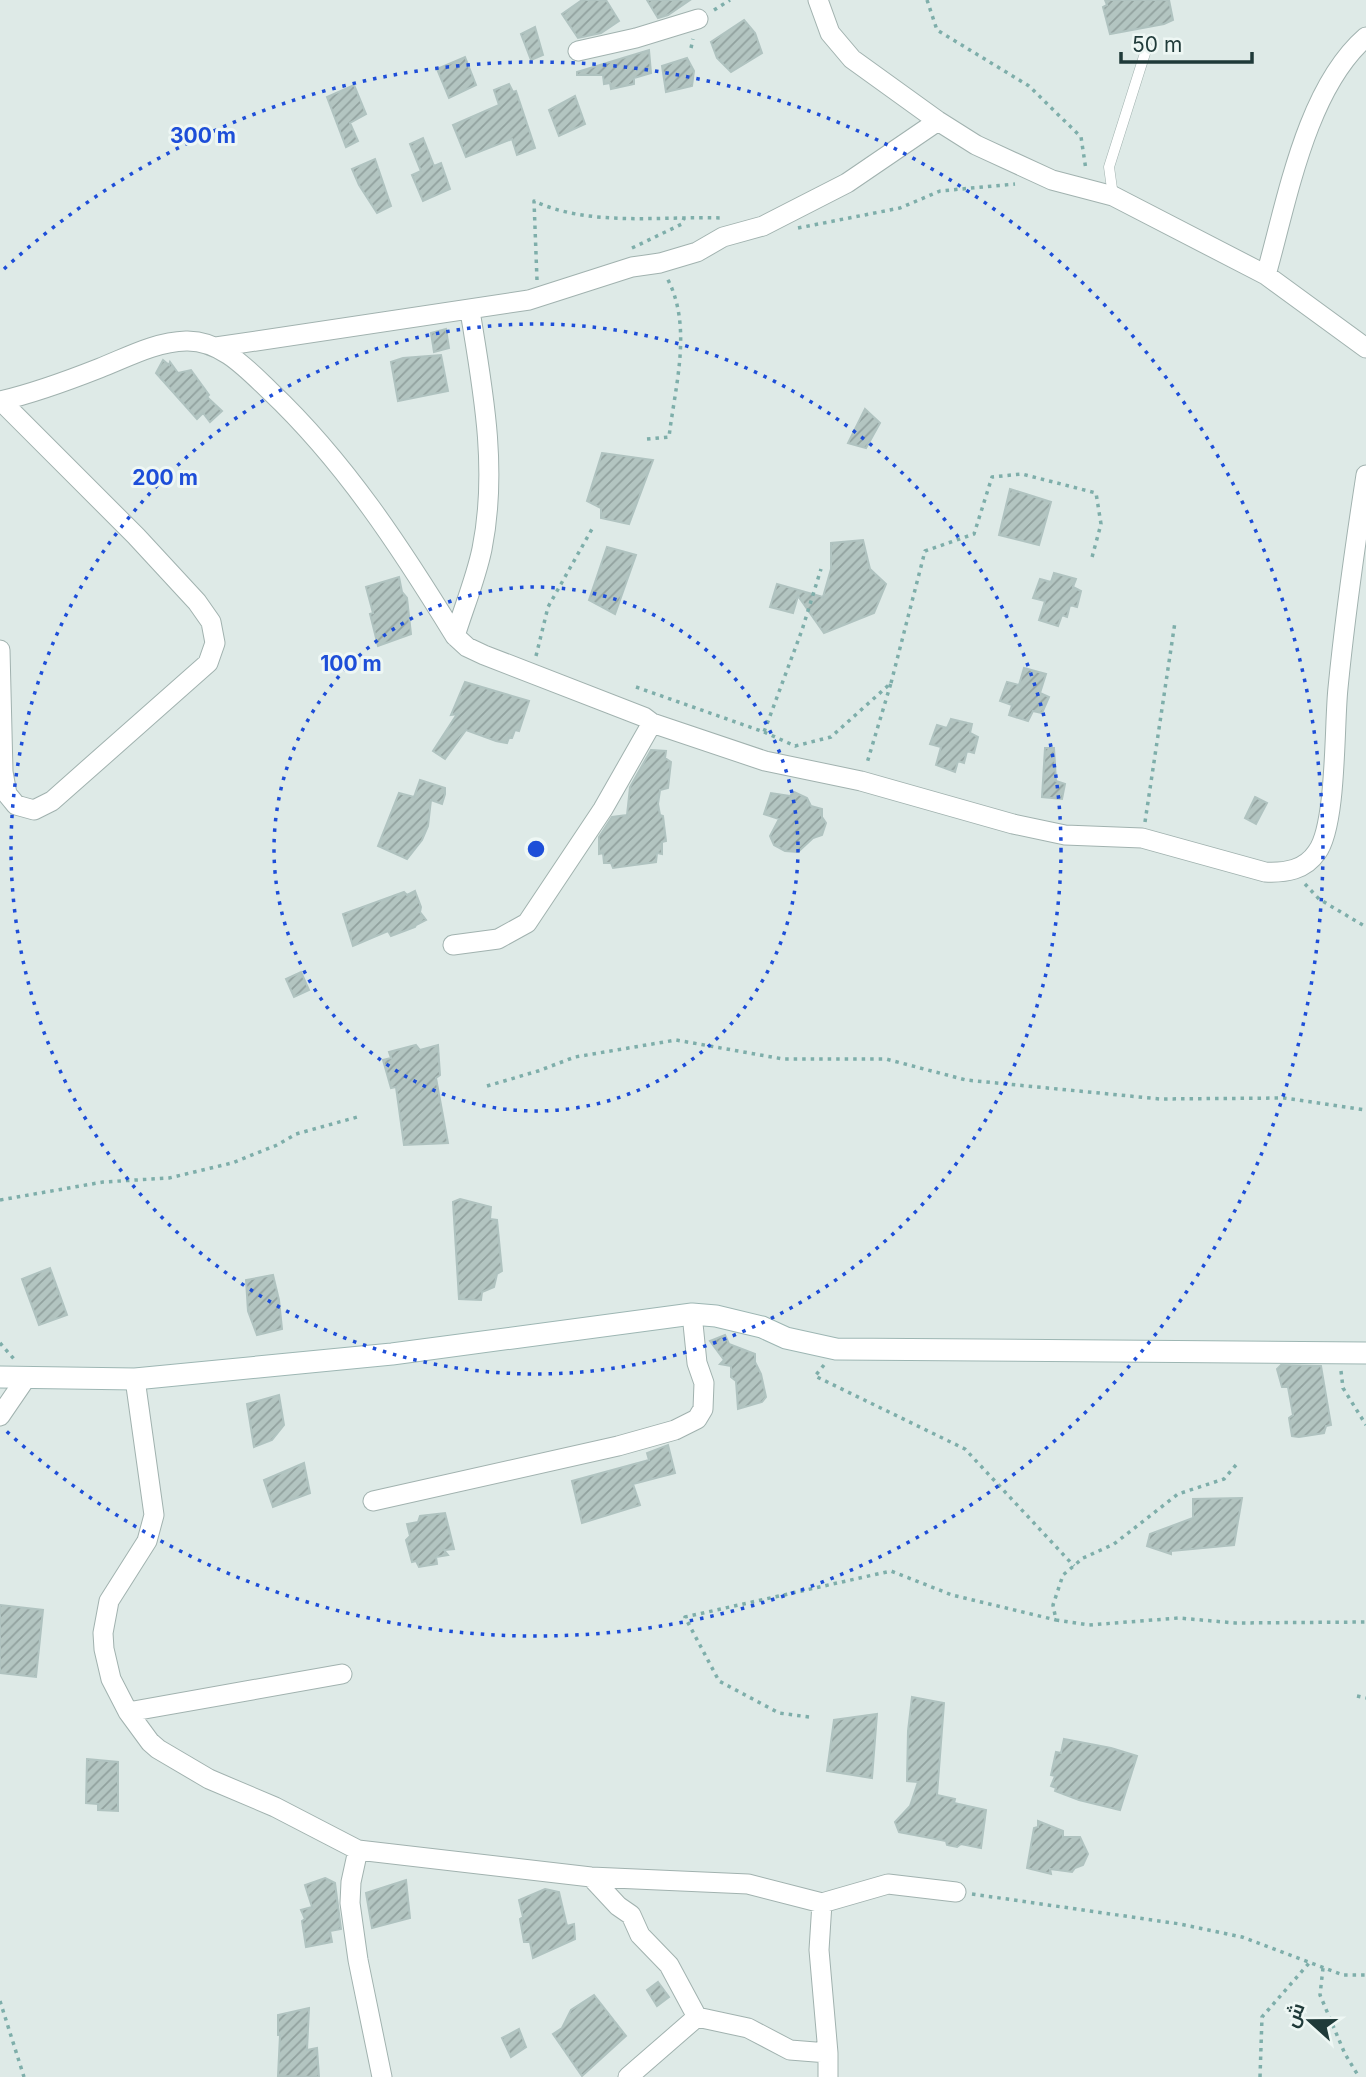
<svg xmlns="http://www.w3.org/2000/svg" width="1366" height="2077" viewBox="0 0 1366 2077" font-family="Inter,Cairo,sans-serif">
<defs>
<pattern id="building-hatch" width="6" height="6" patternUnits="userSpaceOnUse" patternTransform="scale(1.75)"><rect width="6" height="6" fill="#b3c5c1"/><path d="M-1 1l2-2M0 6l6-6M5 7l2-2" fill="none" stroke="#91a19e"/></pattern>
</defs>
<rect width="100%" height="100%" fill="#deeae7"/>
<!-- building -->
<path fill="url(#building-hatch)" stroke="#b0c3c0" stroke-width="2" d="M582 0H606L619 21 601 33 578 38 562 14Z
M647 0H690L668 15 658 18Z
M1105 0H1169L1173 20 1164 24 1110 34 1103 7 1107 5Z
M744 20 755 33 762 53 731 72 717 58 711 42Z
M535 27 543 55 531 60 521 34Z
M649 50 651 73 634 78V84L611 89 610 83 604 84 603 75H577V72Z
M465 57 476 85 449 98 437 69Z
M687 58 694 71 692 86 666 92 662 66Z
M509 84 513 92 516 91 535 148 517 155 512 139 466 157 453 125 499 105 494 90Z
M354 85 366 114 350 123 358 141 346 147 327 97Z
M575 96 585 124 559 136 549 110Z
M423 138 434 166 441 163 450 189 423 201 412 175 421 171 410 144Z
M375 159 391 206 377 213 359 185 352 169Z
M446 329 449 348 434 352 431 333Z
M441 355 448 391 398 401 391 362 403 358Z
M163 360 169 365 170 362 178 373 191 370 209 395 207 397 222 411 210 422 203 413 197 419 156 373Z
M865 409 880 423 866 448 848 443Z
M602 453 653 460 629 524 601 518V508L587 501Z
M1010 489 1051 502 1039 545 999 535Z
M863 540 870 569 886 584 874 613 824 633 798 596 793 613 770 607 777 584 823 597 831 569V543Z
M607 547 636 555 615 614 589 600Z
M1054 573 1076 579 1073 587 1081 591 1077 607 1070 605 1067 617 1062 615 1058 626 1039 620 1045 601 1033 598 1040 579 1051 582Z
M399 577 402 592 407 598 411 634 378 646 370 614 373 613 366 587Z
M1024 668 1046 674 1040 693 1049 697 1042 713 1033 711 1028 721 1009 715 1012 705 1000 701 1007 682 1019 685Z
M465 682 529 701 519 731 515 730 512 738H509L507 743 496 741 466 730 445 759 433 751 457 714 451 715Z
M951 719 972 724 970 733 978 737 974 753 967 751 964 763 958 761 955 772 936 765 941 747 930 744 937 725 947 728Z
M1045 748H1054L1056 781 1065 784 1062 799 1042 797Z
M651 750 666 751 665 758 671 762 668 788 660 790 658 804 660 815 663 816 666 841 662 842V854L657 853 656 862 613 868 611 863H604L603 853 599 854V837L612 817 627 815 630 787Z
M420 780 445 788V794L442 804 431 800 428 826 422 840 407 859 378 846 399 793 414 797Z
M794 792 807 798 811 806 822 809V817L826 823 822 835 813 838 798 852 785 851 774 845 770 836 779 819 764 814 771 793 790 796Z
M1255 797 1267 803 1256 824 1245 818Z
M415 891 421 907 420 912 426 920 416 925 415 927 391 936 388 931 353 946 343 914 404 892 407 895Z
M301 972 309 990 294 997 286 979Z
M416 1045 420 1050 438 1045 440 1075 436 1078 448 1143 404 1145 396 1087 391 1088 383 1060 391 1058 389 1052Z
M460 1199 491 1207 490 1219 497 1220 502 1271 497 1274 494 1287 482 1292 481 1300 459 1299 453 1202Z
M50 1268 67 1315 39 1325 22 1279Z
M273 1275 279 1300 282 1329 257 1335 248 1311 246 1280Z
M725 1335 729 1344 755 1354V1362L761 1374 766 1397 762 1402 738 1409 736 1381 731 1377V1366L720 1364 724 1360 710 1341Z
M1281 1365 1321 1366 1331 1425 1326 1426 1324 1433 1299 1437 1292 1436 1289 1418 1293 1415 1288 1387H1282L1277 1369Z
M279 1395 284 1425 272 1440 254 1447 247 1404Z
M668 1445 675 1473 633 1484 640 1505 582 1523 572 1481 649 1460 647 1453Z
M304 1463 310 1493 273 1507 264 1480Z
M1242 1498 1234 1545 1171 1551V1554L1147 1546 1150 1534 1193 1518V1499Z
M445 1513 454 1549 444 1550 448 1555 436 1557 437 1564 419 1567 416 1561 412 1562 406 1540 410 1536 407 1524 418 1522 420 1516Z
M0 1605 43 1610 36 1677 0 1673Z
M912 1697 944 1703 937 1795 955 1799 954 1803 986 1810 981 1848 961 1844 957 1847 947 1845 946 1841 899 1832 895 1822 910 1806 918 1782 907 1781 908 1731Z
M877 1714 872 1778 827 1771 834 1720Z
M1064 1739 1111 1748 1137 1756 1120 1810 1079 1800 1055 1791 1056 1788 1051 1786 1055 1776 1051 1775 1056 1752 1061 1753Z
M87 1759 118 1762V1811L98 1810V1804L86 1803Z
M1038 1821 1063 1831V1837H1080L1088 1854 1083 1865 1075 1868 1072 1872 1050 1869 1051 1874 1027 1868 1034 1828 1038 1827Z
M325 1878 335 1883 341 1929 330 1931 332 1942 306 1947 302 1921 305 1919 301 1910 312 1907 305 1885Z
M406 1880 410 1918 372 1928 366 1893Z
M545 1889 559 1892 567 1926 574 1924 575 1939 533 1958 530 1942H524L520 1919 523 1917 519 1900Z
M658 1982 669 1997 657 2006 647 1990Z
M594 1995 626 2036 582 2076 553 2034 562 2028 571 2010Z
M309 2008 307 2050 317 2048 319 2077 278 2076 280 2035H278V2015Z
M519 2029 526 2047 511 2057 502 2038Z"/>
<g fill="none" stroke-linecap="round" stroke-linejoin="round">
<!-- lane casing -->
<g stroke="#a1b2af" stroke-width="11">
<path id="lane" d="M1113 196 1109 167 1147 47"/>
</g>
<!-- street casing -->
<g stroke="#a1b2af" stroke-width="21">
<path id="street" d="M818 0 830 33 852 59 938 121 976 145 1052 180 1113 196 1266 275 1366 348
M578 51 636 38 698 19
M1266 275C1287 201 1306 89 1366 37
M216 347 529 300 632 267 660 263 697 252 723 237 763 226 847 183 938 121
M0 401C35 393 67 381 100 368 128 357 155 342 186 341 221 340 247 369 270 391 345 462 401 548 455 636L467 647 484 655 644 717 652 723 765 761 861 781 1013 824 1065 835 1142 838 1265 872C1286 873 1305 870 1317 852 1337 825 1334 724 1338 688 1345 617 1355 546 1366 475
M455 636C464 607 476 578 482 549 498 469 483 390 470 311
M0 650 3 772 7 794 16 805 34 810 52 801 208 663 215 643 211 622 197 602 136 536 1 401
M453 945 498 939 527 923 603 809 652 723
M135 1379 154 1515 147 1541 109 1601 103 1633 104 1649 111 1679 128 1712 150 1742 158 1749 209 1779 275 1807 358 1850 591 1877 748 1884 822 1903 888 1884 956 1892
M0 1416 26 1378
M373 1501 618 1446 675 1430 697 1419 703 1409 704 1383 697 1363 692 1314
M128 1712 342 1674
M358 1850 351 1882 350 1903 358 1960 382 2077
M591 1877 618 1906 631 1915 640 1935 669 1965 697 2017 748 2028 790 2050 828 2053
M822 1903 819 1950 828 2053V2077
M628 2077 697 2017"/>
</g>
<!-- secondary casing -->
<g stroke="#9db6b3" stroke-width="23">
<path id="secondary" d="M0 1377 135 1379 392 1354 692 1314 716 1316 762 1327 786 1338 836 1349 1366 1353"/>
</g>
<!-- path -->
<path stroke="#7eaeaa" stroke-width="3.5" stroke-dasharray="3.5 5" stroke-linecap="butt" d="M927 0 937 30 1029 86 1081 137 1086 170
M714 10 730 0
M691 48 693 39
M798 228 900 208 940 191 1015 184
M632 248 682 224 684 218
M537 280 534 201C589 227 661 216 721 218
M647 439 669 437C675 386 693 326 667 278
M536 656 548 607 592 529
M891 683 925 551 974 534 992 477 1022 474 1096 493 1101 524 1091 561
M636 687 764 732 802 630 821 569
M764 732 795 746 831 737 891 683 867 763
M1145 822 1175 622
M1305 884 1319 899 1366 927
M487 1086 538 1071 575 1057 676 1040 783 1059H886L966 1080 1160 1099 1284 1098 1366 1110
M0 1200 103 1182 169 1178 232 1163 277 1145 296 1134 361 1116
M0 1343 14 1359
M824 1365 815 1376 965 1449 1074 1566
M1341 1371 1343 1388 1366 1425
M1236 1465 1224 1479 1178 1494 1114 1544 1083 1558 1063 1575 1053 1605 1056 1620 1089 1625 1179 1618 1235 1623 1366 1622
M1357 1696 1366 1698
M809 1717 779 1713 719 1681 685 1617 891 1571 952 1595 1056 1620
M972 1894 1180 1924 1242 1937 1343 1975H1366
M1323 1968 1320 1995 1345 2054 1359 2077
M0 2001 24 2077
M1260 2077 1262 2017 1310 1962"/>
<!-- lane -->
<use href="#lane" stroke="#fff" stroke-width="10"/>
<!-- street -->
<use href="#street" stroke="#fff" stroke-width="19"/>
<!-- secondary -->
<use href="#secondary" stroke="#fff" stroke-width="21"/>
</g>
<!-- distance rings -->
<g fill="none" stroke="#1d4ed8" stroke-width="3.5" stroke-dasharray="3.5 7">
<circle cx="536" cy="849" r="262"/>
<circle cx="536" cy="849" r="525"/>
<path d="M4 269A787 787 0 1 1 4 1429"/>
</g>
<circle cx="536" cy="849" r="10" fill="#1d4ed8" stroke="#eef7f4" stroke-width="3.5"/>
<g font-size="21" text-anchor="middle" font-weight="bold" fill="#1d4ed8" stroke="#eef7f4" stroke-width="6" stroke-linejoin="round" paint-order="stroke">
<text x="203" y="143">300 m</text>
<text x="165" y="485">200 m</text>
<text x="351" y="671">100 m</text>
</g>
<!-- north arrow -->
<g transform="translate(1310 2021) rotate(291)" stroke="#eef7f4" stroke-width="5" paint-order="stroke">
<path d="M0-5L12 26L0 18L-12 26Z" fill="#1f3a39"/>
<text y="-10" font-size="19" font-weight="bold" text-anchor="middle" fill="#1f3a39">ش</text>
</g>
<!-- scale -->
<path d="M1121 52v10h131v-10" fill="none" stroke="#1f3a39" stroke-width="3.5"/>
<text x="1132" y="52" font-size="21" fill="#1f3a39" stroke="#eef7f4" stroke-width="5" paint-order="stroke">50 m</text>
</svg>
